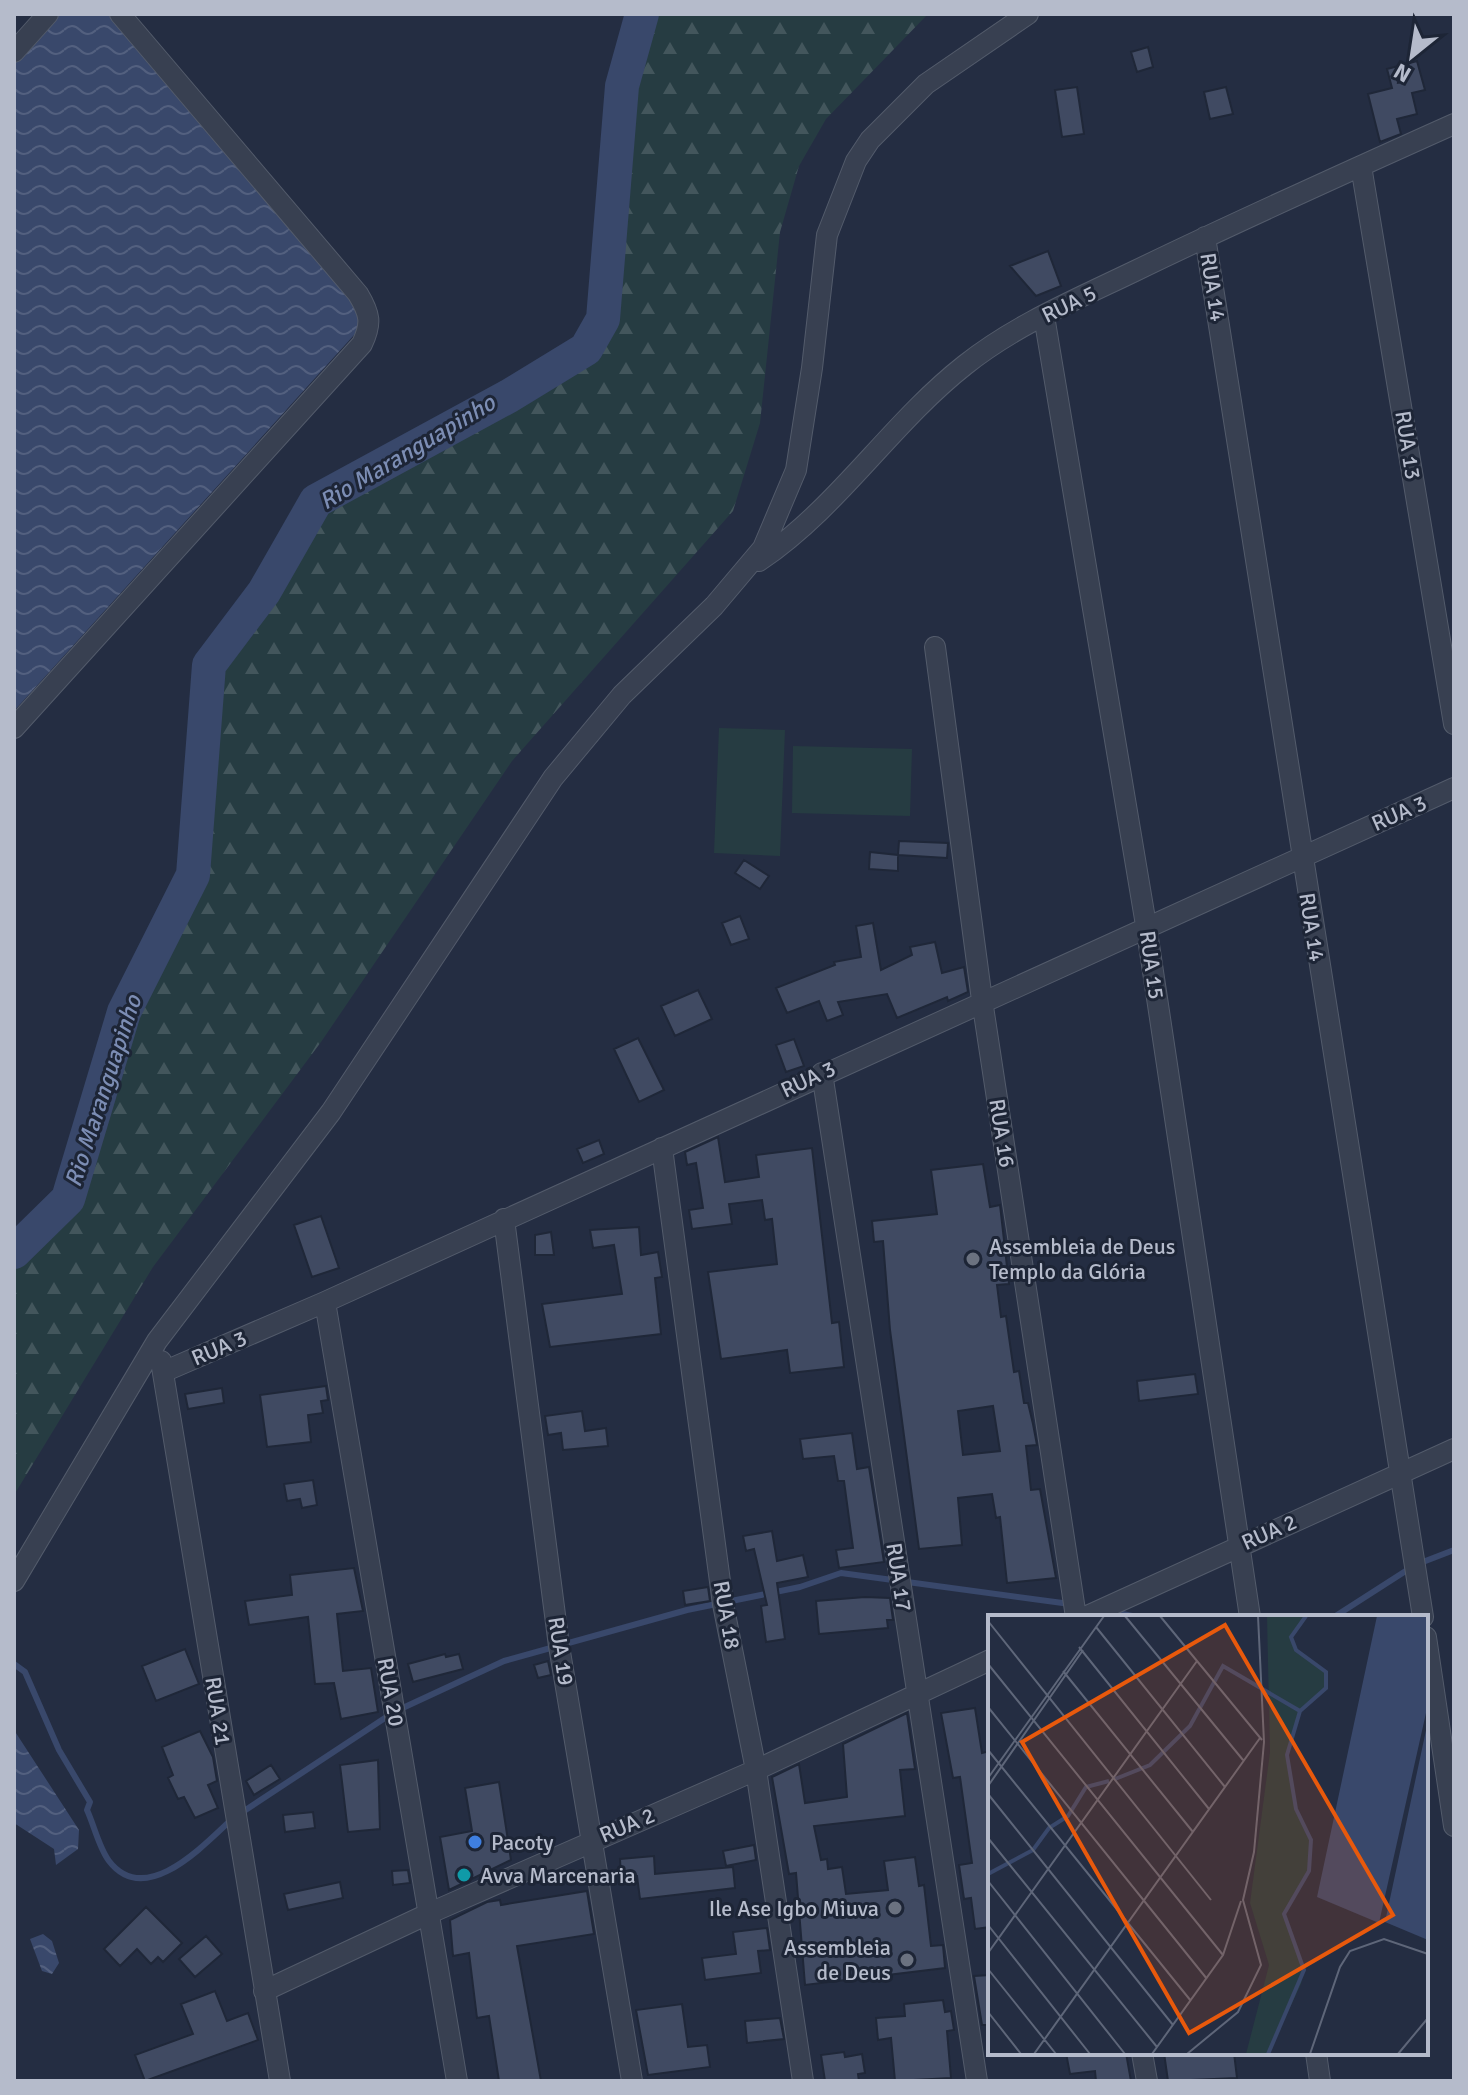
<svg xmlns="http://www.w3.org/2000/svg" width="1468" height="2095" viewBox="0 0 1468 2095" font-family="Signika,sans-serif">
<defs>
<pattern id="forest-firs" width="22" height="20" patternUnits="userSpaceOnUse" patternTransform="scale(2)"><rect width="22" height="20" fill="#263c42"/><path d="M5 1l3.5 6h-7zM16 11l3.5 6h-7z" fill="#43565c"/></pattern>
<pattern id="water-waves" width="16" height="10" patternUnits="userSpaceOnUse" patternTransform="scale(2)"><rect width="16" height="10" fill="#39486b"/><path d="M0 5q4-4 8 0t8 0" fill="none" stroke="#53607f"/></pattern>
</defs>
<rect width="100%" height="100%" fill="#242d42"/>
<!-- forest -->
<path fill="url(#forest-firs)" d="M642 14H928L826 119 799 166 780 232 760 423 733 511 512 761 321 1042 153 1267 14 1495V1252L68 1199 124 1012 193 875 209 665 264 592 316 501 509 396 585 349 603 319 622 86Z"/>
<!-- park -->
<path fill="#263c42" d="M719 728 785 730 780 856 714 853Z
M793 746 912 749 910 816 792 813Z"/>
<!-- water -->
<path fill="url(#water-waves)" d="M58 14H111L356 306 363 319 354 335 14 711V64Z
M14 1730 79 1830 78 1849 56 1865 54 1849 14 1823Z
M43 1934 52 1941 59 1963 52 1974 42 1971 30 1939Z"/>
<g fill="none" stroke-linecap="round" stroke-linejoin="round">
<!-- stream -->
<path stroke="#39486b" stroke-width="6" d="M1113 1612 1137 1617
M1334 1617 1415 1565 1454 1550
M14 1664 25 1672 59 1750 90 1802 87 1810C94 1825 99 1848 109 1861 145 1908 202 1847 232 1819
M241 1813 394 1712 504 1661 687 1610 800 1587 841 1573 1070 1604"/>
<!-- river -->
<path stroke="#39486b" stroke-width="34" d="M14 1252 68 1199 124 1012 193 875 209 665 264 592 316 501 509 396 586 349 603 319 622 86 642 14"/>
</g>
<!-- building -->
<path fill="#404a62" stroke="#1f2738" stroke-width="2" fill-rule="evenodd" d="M1148 47 1153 67 1137 72 1131 52Z
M1417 61 1425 90 1412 93 1417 114 1397 119 1401 134 1380 142 1368 94 1392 88 1387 69Z
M1077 87 1084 134 1062 137 1055 90Z
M1226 87 1233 114 1210 119 1204 92Z
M1048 251 1061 286 1036 296 1010 266Z
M899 841 948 843 947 858 898 855Z
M870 852 898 855V871L869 869Z
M744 860 769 876 760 889 735 873Z
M740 916 749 939 731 945 722 923Z
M873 923 881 970 912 955 910 947 935 942 942 973 964 967 968 992 948 1001 947 997 897 1018 887 994 838 1002 843 1015 827 1021 819 1001 787 1013 776 988 835 965 834 962 861 957 856 926Z
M698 990 712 1019 675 1036 661 1006Z
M638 1038 664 1090 639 1102 614 1049Z
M794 1039 804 1066 786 1072 776 1045Z
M718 1137 725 1182 759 1177 756 1155 812 1148 832 1323 839 1322 844 1367 790 1373 787 1350 721 1359 708 1272 777 1264 772 1219 765 1220 762 1200 729 1204 732 1224 692 1229 689 1210 703 1208 696 1163 687 1165 685 1152Z
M599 1140 604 1154 583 1163 577 1149Z
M983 1164 990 1207 1000 1205 1009 1284 997 1285 1001 1317 1006 1316 1014 1372 1019 1371 1024 1403H1028L1033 1424 1037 1445 1026 1446 1031 1490 1040 1489 1056 1578 1007 1583 1000 1517 996 1518 992 1494 958 1498 962 1545 919 1549 890 1330 883 1241 874 1242 872 1221 937 1214 931 1170ZM993 1406 1000 1451 963 1455 958 1411Z
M321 1216 339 1268 312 1277 294 1225Z
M639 1227 641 1255 658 1252 662 1277 655 1278 661 1334 550 1347 542 1304 622 1294 614 1245 593 1248 590 1230Z
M551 1232 554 1255H535V1235Z
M1195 1374 1198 1394 1139 1401 1137 1381Z
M326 1386 328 1400 321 1401 323 1413 308 1415 311 1442 267 1447 260 1395Z
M222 1388 224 1403 188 1409 185 1394Z
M582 1411 585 1431 606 1428 608 1446 563 1450 561 1433 548 1435 545 1416Z
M852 1433 857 1469 869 1467 884 1562 839 1568 836 1550 853 1548 844 1481H838L834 1456 803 1459 800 1439Z
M313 1480 317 1505 302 1508 300 1499 287 1501 284 1484Z
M772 1531 777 1561 803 1555 808 1577 777 1583 785 1639 766 1642 761 1606 767 1605 754 1549 746 1551 743 1536Z
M354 1568 363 1611 337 1614 343 1671 371 1668 378 1712 341 1719 334 1683 315 1684 308 1617 249 1625 245 1601 292 1595 290 1575Z
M708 1587 710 1601 685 1605 683 1591Z
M865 1597 890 1598 893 1620H887L888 1628 819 1634 816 1601Z
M185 1649 199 1684 156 1701 142 1666Z
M445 1654 446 1657 459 1654 463 1669 413 1682 408 1664Z
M548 1661 551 1675 538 1678 534 1665Z
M975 1708 982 1753 990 1751V1927L975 1929 971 1898 964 1899 959 1865 972 1863 960 1777 953 1778 941 1713Z
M907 1713 915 1769 900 1770 905 1816 814 1826 821 1860 827 1859 828 1869 842 1867 846 1894 888 1890 884 1861 915 1857 919 1886 924 1885 931 1946 943 1945 945 1968 805 1985 796 1873 789 1874 772 1777 799 1764 805 1803 847 1797 843 1744Z
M200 1731 213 1757 217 1781 208 1785 218 1808 195 1818 184 1797 178 1799 168 1778 173 1775 162 1747Z
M378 1760 380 1829 348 1832 340 1765Z
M271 1765 280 1779 254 1795 246 1781Z
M499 1782 511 1860 449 1890 440 1837 472 1831 465 1788Z
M313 1812 315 1828 285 1832 283 1815Z
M754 1845 756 1860 726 1866 723 1851Z
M654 1856 655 1874 733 1867 735 1888 640 1899 637 1876 621 1877 620 1859Z
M408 1870 410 1883 393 1885 392 1871Z
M340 1882 343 1898 288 1910 284 1894Z
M587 1891 594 1934 517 1946 541 2081H499L489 2016 477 2018 469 1953 453 1956 450 1920 487 1902 500 1900 501 1905Z
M146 1907 182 1943 163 1962 158 1957 151 1964 137 1949 120 1966 104 1949Z
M767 1928 770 1950 758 1951 761 1973 705 1980 702 1958 736 1954 733 1932Z
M206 1936 222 1954 195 1977 179 1959Z
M990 1975V2025H982L974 1976Z
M215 1991 227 2021 248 2013 258 2040 145 2081 135 2055 193 2034 181 2004Z
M943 2000 945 2012 951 2011 954 2030 947 2031 951 2078 895 2081 891 2038 878 2040 876 2018 905 2016 904 2004Z
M682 2004 688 2047 707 2045 710 2067 648 2075 636 2010Z
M780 2018 784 2039 747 2043 745 2021Z
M844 2052 845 2057 862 2054 865 2073 858 2074 859 2081H825L821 2055Z
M1066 2053H1126L1131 2081H1096L1095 2071 1070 2074Z
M1164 2053H1234L1237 2078 1168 2081Z"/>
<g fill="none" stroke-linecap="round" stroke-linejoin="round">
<!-- minor casing -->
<g stroke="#535b6b" stroke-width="22">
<path id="minor" d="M14 52 48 14
M1361 166 1454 724
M1205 237 1423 1617
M1044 316 1146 925 1250 1617
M759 561C839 507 890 424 965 365 1015 325 1077 299 1135 271 1240 220 1347 172 1454 124
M935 647 982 1000 1076 1617
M14 728 362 344C372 323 370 314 358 294L120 14
M822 1073 977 2081
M662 1148 723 1604 756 1770 803 2081
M504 1219 559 1646 632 2081
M325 1302 457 2081
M161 1361 280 2081
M163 1372 325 1302 1454 788
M14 1581 157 1341 331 1112 553 778 622 695 714 606 763 548 796 470 812 368 827 235 856 161 870 140 926 84 1028 14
M1085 1617 1454 1449
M1426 1637 1454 1826
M264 1991 430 1913 756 1770 990 1660
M1142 2053 1147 2081
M1316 2053 1320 2081"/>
</g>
<!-- minor -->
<use href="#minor" stroke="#384051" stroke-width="20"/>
</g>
<!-- markers -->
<g fill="#6b7280" stroke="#1d2536" stroke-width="3">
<circle cx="973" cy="1259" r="8"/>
<circle cx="895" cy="1908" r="8"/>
<circle cx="907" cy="1960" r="8"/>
</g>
<circle fill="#3f7fe0" stroke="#1d2536" stroke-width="3" cx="475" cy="1842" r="8"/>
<circle fill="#0f9aa8" stroke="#1d2536" stroke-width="3" cx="464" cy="1875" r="8"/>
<g text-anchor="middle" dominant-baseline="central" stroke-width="6" stroke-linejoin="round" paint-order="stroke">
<!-- street labels -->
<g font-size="22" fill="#b5bbcb" stroke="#1d2536">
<text transform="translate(1213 287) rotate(81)">RUA 14</text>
<text transform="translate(1069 304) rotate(-26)">RUA 5</text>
<text transform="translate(1408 445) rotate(81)">RUA 13</text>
<text transform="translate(1399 813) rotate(-24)">RUA 3</text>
<text transform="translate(1312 927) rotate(81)">RUA 14</text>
<text transform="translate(1152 965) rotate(82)">RUA 15</text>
<text transform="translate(808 1079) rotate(-25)">RUA 3</text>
<text transform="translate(1002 1133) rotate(81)">RUA 16</text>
<text transform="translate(219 1348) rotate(-23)">RUA 3</text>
<text transform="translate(1269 1532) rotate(-24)">RUA 2</text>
<text transform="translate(899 1577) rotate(81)">RUA 17</text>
<text transform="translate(727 1615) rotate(80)">RUA 18</text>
<text transform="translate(561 1651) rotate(81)">RUA 19</text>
<text transform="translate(391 1692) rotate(80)">RUA 20</text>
<text transform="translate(218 1711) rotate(81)">RUA 21</text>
<text transform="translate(627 1825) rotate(-23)">RUA 2</text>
</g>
<!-- poi labels -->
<g font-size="22" fill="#b5bbcb" stroke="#1d2536" text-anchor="start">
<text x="989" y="1246">Assembleia de Deus<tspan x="989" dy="25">Templo da Glória</tspan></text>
<text x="491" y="1842">Pacoty</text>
<text x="480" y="1875">Avva Marcenaria</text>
<text x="879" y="1908" text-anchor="end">Ile Ase Igbo Miuva</text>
<text x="891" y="1947" text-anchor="end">Assembleia<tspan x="891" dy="25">de Deus</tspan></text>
</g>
<!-- water labels -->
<g font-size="24" font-style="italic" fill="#7c8db4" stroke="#1d2536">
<text transform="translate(407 452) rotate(-31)">Rio Maranguapinho</text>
<text transform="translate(103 1091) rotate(-72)">Rio Maranguapinho</text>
</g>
</g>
<!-- overview -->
<g transform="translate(988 1615)">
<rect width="440" height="440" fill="#242d42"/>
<path d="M279 1H318L303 22 308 35 338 57V73L312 96 299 140 308 194 323 225 321 256 296 299 316 354 313 369 280 439H258L281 350 262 288 282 137Z" fill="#263c42"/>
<path d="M389 1H440V89L391 308 329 282ZM440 106V325L397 307Z" fill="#39486b"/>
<path fill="none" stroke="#39486b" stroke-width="4" d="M127 164 162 150 202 111 235 51 312 96M0 259 45 235 61 213 80 201 98 172 121 166M280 439 316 355 296 299 321 256 323 225 308 194 299 140 312 96 338 73V57L308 35 303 22 318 1"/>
<path fill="none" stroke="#5e6679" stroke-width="2" d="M137 1 255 145M172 1 274 125M0 6 223 285M108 12 237 172M91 32 221 194M0 49 235 340M75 56 205 217M0 92 219 364M0 135 203 386M0 163 116 1M0 171 95 35M0 179 185 410M0 223 169 432M0 266 137 439M0 310 102 439M0 338 209 46M0 354 68 439M0 397 33 439M46 439 272 123M164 439 235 340 253 286M199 439 250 397 273 350 255 285 266 237 276 127 270 1M322 439 352 352 362 336 396 324 440 339M410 439 440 403"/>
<path fill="#e8590c" fill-opacity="0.15" stroke="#e8590c" stroke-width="4" d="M237 10 405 300 201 418 34 127Z"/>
<rect width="440" height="440" fill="none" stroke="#b5bbcb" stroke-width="4"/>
</g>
<!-- border -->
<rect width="1468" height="2095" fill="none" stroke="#b5bbcb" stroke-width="32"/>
<!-- north arrow -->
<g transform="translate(1412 56) rotate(210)" stroke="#1d2536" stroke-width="6" paint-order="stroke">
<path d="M0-6L14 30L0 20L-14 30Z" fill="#b5bbcb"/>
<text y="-12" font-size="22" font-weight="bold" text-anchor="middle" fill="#b5bbcb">N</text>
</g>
</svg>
